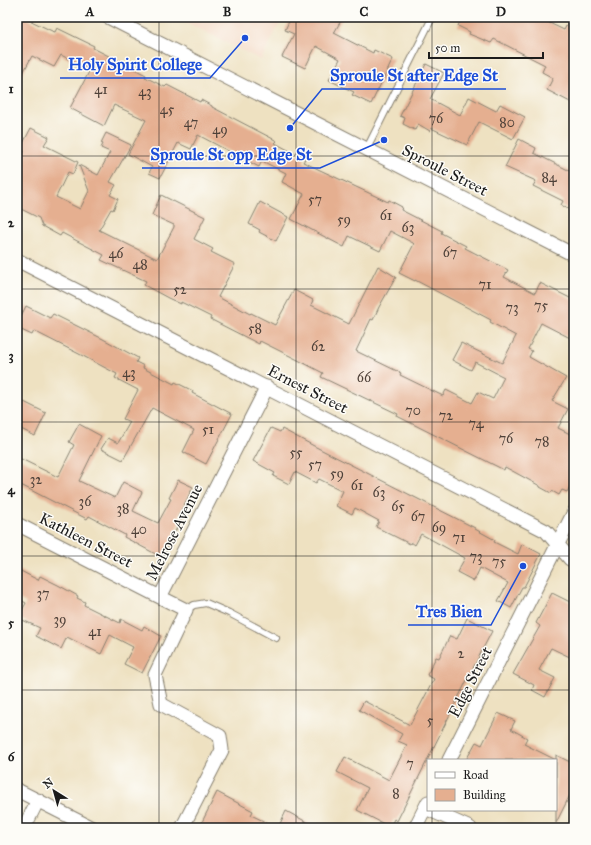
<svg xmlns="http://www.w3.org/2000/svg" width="591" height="845" viewBox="0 0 591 845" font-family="'IM FELL Great Primer',serif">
<rect width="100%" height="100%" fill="#fdfcf7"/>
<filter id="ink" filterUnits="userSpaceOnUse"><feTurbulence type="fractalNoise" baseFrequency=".025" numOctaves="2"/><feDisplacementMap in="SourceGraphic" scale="8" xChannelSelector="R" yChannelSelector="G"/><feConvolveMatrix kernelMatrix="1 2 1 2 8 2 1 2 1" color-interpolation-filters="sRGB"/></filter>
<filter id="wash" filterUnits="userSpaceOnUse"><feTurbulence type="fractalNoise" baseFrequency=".012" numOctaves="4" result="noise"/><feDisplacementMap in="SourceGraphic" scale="16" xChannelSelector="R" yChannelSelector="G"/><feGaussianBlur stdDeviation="0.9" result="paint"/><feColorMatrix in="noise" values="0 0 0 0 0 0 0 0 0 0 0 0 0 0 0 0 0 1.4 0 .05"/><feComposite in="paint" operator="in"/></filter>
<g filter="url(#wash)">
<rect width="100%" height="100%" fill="#eee1c1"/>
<!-- built -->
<path fill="#f3d4be" d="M176 17H283L261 60Z"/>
<g id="blocks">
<!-- building -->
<path fill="#e5af90" d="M17 17H23L52 31 55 32 57 28 94 46 93 48 146 75 145 77 165 87 167 85 200 102 201 100 212 106V107L277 141 275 143 305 159 303 162 388 202 389 200 402 207 401 210 442 231 441 233 466 246 465 248 508 270 504 277 535 293 540 283 574 300V340L541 323 528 349 532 351 529 357 566 378 552 401 568 409 558 428 574 436V479L567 492 562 490 559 495 552 491 551 493 540 487V486L505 467 504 470 397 416 398 414 321 377 323 373 298 360 260 341 259 344 210 319 211 317 181 302V304L168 298 144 285 146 281 101 260 104 255 62 233 60 236 42 226 39 218 17 207V166L24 151 20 149 31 128 49 137 44 145 78 162 73 174 68 172 56 197 80 209 89 191 79 165 98 175 110 152 101 148 103 144 101 143 106 133 131 145 110 182 116 185 110 195 118 199 113 210 111 209 99 230 157 259 174 227V225L152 215 161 195 205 217 194 239 213 249 211 252 235 264 218 297 250 314 251 313 275 325 294 290 313 300 311 305 349 324 378 266 396 277 379 307 373 320 371 319 356 351 401 373 400 375 443 396 446 390 472 403 478 392 493 399 504 377 475 362 471 370 452 360 461 343 502 363 516 336 490 322 491 320 415 280V281L399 273 414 244 413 243 390 231 380 251 349 236 344 247 291 219 304 194 282 182 286 173 262 161 259 167 198 135 191 149 178 143 160 178 149 173 152 167 128 154 146 120 114 105 104 126 70 108 90 70 61 55 54 67 32 56 17 84Z
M291 17H343L334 33 373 53 374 50 393 59 371 104 352 95 354 92 329 80 340 59 316 46 305 68 282 57 294 34 285 30Z
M462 17H537L564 30 571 17H574V104L547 90 553 78 542 72 545 65 494 39 491 43 469 34 470 32 458 26Z
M426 64 444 73 430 99 460 115 469 97 496 111 500 104 525 117 513 139 479 122 467 145 431 128 430 131 418 124 415 130 403 124 405 118 400 116Z
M519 139 536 148 534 153 574 173V212L561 205 563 201 533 186 536 181 505 167Z
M260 202 288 217 276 241 259 232 260 230 249 224Z
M26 306 50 318 53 314 103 339 138 358 136 362 144 366 143 368 174 384 175 382 193 391 192 393 232 414 206 464 183 452 194 430 152 408 123 460 101 449 108 438 118 443 130 422 123 419 138 390 115 378 117 374 85 357 34 331 32 335 17 328V324Z
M24 402 46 413 35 436 17 427V416Z
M79 424 101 436 79 481 115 498 123 482 142 492 133 511 158 523 171 499 169 498 178 480 193 487 178 517 181 519 163 558 124 537 125 535 89 516 87 519 17 483V457L58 477 74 445 69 442Z
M271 428 280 432 282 429 314 446 475 528V529L495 540 494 542 518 554 522 544 541 554 524 587H522L511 608 498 601 508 583 480 568 474 581 457 572 465 558 421 534 415 545 411 542 410 544 376 527 379 521 355 508 352 514 336 506 343 491 319 479 316 483 295 472 289 484 273 476 275 473 253 461Z
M17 569 38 580 40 576 58 585 78 596 77 598 85 602 84 605 120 623 121 619 142 630 144 626 161 636 142 673 124 664 133 647 110 635 101 654 67 637 61 649 36 636 40 628 18 618 26 603 17 598Z
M552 593 574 604V659L551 648 539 670 555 678 545 697 532 690 534 685 513 674 540 626 536 623Z
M467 618 492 631 470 674 403 809 397 821 394 819 390 827 357 810 368 788 337 772 345 757 389 780 407 745 398 741 402 734 359 710 364 701 410 725 434 679 427 675 436 657 439 658 450 636 457 639Z
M498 713 515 721 511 729 527 738 524 744 556 760V755L574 764V787L556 823V760H466L476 742 482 745Z
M217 792 253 811 251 815 278 828 286 811 318 828H199Z"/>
</g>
</g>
<g filter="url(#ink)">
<use href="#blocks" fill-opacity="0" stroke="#857e6e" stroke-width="1"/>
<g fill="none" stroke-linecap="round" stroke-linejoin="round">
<!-- service casing -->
<g stroke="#857e6e" stroke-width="8">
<path id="service" d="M367 148 432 18 442 17
M186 610 194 605 206 603 229 613 276 638"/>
</g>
<!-- minor casing -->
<g stroke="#857e6e" stroke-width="15">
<path id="minor" d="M108 17 574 255
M17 260 546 531 570 559 574 561
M17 524 160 597
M449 760 574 512
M17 790 92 828
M430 810 470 828
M24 828 38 800
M182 828 222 750 220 736 161 704 155 675 186 610 160 597 267 387
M415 828 428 802"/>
</g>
<!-- service -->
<use href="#service" stroke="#fff" stroke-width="6"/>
<!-- minor -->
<use href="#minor" stroke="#fff" stroke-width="13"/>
</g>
</g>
<!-- grid -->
<path fill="none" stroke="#1c1c1c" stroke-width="1" stroke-opacity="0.55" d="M159 17V828M296 17V828M432 17V760M17 156H574M17 289H574M17 422H574M17 556H574M17 690H574M432 810V828"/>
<g text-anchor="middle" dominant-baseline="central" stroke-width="3" stroke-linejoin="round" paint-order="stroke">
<!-- number labels -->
<g font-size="14" fill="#4e4139">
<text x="101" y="89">41</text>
<text x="145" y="91">43</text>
<text x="167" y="109">45</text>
<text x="436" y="118">76</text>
<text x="191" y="122">47</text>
<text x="507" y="122">80</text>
<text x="220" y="129">49</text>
<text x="549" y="177">84</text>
<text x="315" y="199">57</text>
<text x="386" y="215">61</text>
<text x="344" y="219">59</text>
<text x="408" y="227">63</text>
<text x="450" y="252">67</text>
<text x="116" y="253">46</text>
<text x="140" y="264">48</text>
<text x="485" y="284">71</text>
<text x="180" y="289">52</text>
<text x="541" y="305">75</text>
<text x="512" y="307">73</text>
<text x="255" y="328">58</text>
<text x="318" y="346">62</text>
<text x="129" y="372">43</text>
<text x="364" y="377">66</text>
<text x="413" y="410">70</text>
<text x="446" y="415">72</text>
<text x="476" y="423">74</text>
<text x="208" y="429">51</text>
<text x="506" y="438">76</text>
<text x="542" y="441">78</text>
<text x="296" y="452">55</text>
<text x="315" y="464">57</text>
<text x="337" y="473">59</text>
<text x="36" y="479">32</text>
<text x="357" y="485">61</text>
<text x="379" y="492">63</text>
<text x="85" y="501">36</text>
<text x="398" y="506">65</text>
<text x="123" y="508">38</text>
<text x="418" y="516">67</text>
<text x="439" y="527">69</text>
<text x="139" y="529">40</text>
<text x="459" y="537">71</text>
<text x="476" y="556">73</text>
<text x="499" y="561">75</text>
<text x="43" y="593">37</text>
<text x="60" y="619">39</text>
<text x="95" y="631">41</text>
<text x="461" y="653">2</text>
<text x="430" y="720">5</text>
<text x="410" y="763">7</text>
<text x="396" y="793">8</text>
</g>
<!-- street labels -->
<g font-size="16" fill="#1c1c1c" stroke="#fdfcf7">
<text transform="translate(445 170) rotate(27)">Sproule Street</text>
<text transform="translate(308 389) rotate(27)">Ernest Street</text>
<text transform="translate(174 532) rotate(-63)">Melrose Avenue</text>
<text transform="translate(86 540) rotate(27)">Kathleen Street</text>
<text transform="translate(470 682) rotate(-63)">Edge Street</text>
</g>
</g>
<!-- callouts -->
<path fill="none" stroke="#1d4ed8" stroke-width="1.5" d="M245 38L210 78H60M290 128L322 89H506M384 140L320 168H142M523 566L491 625H408"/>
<g fill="#1d4ed8" stroke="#fdfcf7" stroke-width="1.5">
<circle cx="245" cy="38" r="4"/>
<circle cx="290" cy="128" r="4"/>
<circle cx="384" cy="140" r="4"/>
<circle cx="523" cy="566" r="4"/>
</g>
<g font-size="17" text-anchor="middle" font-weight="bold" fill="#1d4ed8" stroke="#fdfcf7" stroke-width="3" stroke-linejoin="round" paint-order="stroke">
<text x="135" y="70">Holy Spirit College</text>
<text x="414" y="81">Sproule St after Edge St</text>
<text x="231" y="160">Sproule St opp Edge St</text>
<text x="449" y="617">Tres Bien</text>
</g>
<!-- margin -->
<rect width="591" height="845" fill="none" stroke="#fdfcf7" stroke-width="44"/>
<!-- legend -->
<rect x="427" y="759" width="130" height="52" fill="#fdfcf7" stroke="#a3a29f"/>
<rect x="435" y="772" width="20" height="6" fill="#ffffff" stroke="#a3a29f"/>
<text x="463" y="779" font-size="12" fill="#1c1c1c">Road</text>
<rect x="435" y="789" width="20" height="12" fill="#e5af90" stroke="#a3a29f"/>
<text x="463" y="799" font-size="12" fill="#1c1c1c">Building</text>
<!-- north arrow -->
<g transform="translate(54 791) rotate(323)" stroke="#fdfcf7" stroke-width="3" paint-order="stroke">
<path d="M0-3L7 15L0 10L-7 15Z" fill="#1c1c1c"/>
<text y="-6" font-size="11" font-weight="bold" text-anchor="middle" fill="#1c1c1c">N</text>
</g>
<!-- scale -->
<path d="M429 52v6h114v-6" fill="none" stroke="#1c1c1c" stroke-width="2"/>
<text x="435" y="52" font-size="12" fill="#1c1c1c" stroke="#fdfcf7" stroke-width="3" paint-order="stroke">50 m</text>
<rect x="22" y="22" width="547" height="801" fill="none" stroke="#1c1c1c" stroke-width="1.5"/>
<g font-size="13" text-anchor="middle" font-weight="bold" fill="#1c1c1c">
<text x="90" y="16">A</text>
<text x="227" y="16">B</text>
<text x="364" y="16">C</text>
<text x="501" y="16">D</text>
<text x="11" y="93">1</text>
<text x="11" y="227">2</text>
<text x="11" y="360">3</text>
<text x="11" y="494">4</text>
<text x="11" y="627">5</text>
<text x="11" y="761">6</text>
</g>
</svg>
